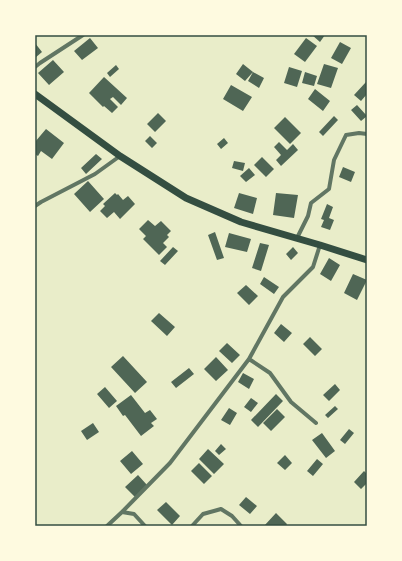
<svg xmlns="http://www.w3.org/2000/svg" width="402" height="561" viewBox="0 0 402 561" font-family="Inter,sans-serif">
<rect width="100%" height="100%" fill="#e9edc9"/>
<!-- building -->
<path fill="#4f6655" d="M312 35H325L320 42Z
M90 38 98 48 82 60 74 51Z
M306 38 317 46 305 62 294 54Z
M340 42 351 48 342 64 331 58Z
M35 43 42 52 35 58Z
M53 60 64 72 49 85 38 73Z
M243 64 253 72 245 81 236 74Z
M324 64 338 68 331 88 317 84Z
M116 65 119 69 110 77 107 73Z
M289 67 302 71 297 87 284 83Z
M253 72 264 78 259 88 248 81Z
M305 72 317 76 314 86 302 83Z
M104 77 127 98 121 105 113 97 110 99 118 107 112 113 104 106 103 107 89 93Z
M366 82 367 83V94L361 101 354 95Z
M231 85 252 97 243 111 223 99Z
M315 89 330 101 323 111 308 99Z
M357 105 367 116 361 121 351 110Z
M158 113 166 121 155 132 147 124Z
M334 116 338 120 323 136 319 132Z
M285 117 301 133 290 144 274 128Z
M46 129 64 143 52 159 41 151 38 156 35 154V142Z
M150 136 157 143 152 148 145 141Z
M224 138 228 143 221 149 217 144Z
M279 142 287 150 293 144 298 150 281 166 276 160 281 155 274 147Z
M96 154 102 159 86 174 81 168Z
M262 157 274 169 266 177 254 165Z
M234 161 245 163 243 171 232 168Z
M343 167 355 172 351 182 339 177Z
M249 168 255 175 246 182 240 176Z
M88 181 104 199 90 212 74 194Z
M115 193 117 195 118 194 123 200 128 196 135 204 120 219 114 212 107 218 100 211 105 206 103 204Z
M239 193 257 198 253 214 234 208Z
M276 193 298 195 294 218 273 215Z
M327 204 333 207 329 218 334 220 330 230 321 227 324 220 321 219Z
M148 220 155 226 161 221 171 231 167 235 169 237 163 243 167 247 159 255 143 239 146 236 139 229Z
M215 232 224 258 217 260 208 235Z
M229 233 251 239 247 252 225 247Z
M260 243 269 245 261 271 252 268Z
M173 247 178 251 165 265 160 261Z
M293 247 298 253 291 260 286 254Z
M329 258 340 265 331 281 320 274Z
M353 274 367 280 357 300 344 293Z
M264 277 279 287 274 294 260 284Z
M246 285 258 296 249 305 237 293Z
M159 313 175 327 167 336 151 321Z
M281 324 292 333 284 342 274 333Z
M310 337 322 349 315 356 303 344Z
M227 343 240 355 232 363 219 351Z
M123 356 147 382 135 393 111 367Z
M216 357 228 370 216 381 204 369Z
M189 368 194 374 176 388 171 382Z
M243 373 254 379 249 389 238 382Z
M335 384 340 390 329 401 323 395Z
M105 387 117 401 109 408 97 394Z
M276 394 283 401 258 427 251 420Z
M131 395 145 413 150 410 157 419 151 423 154 426 141 436 125 415 123 416 116 406Z
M251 398 258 403 251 412 244 407Z
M335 406 338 409 328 418 325 415Z
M229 408 237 413 230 425 221 420Z
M277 409 285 417 271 431 263 423Z
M93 423 99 432 87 440 81 431Z
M349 429 354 433 345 444 340 440Z
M322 433 335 451 326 458 312 440Z
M221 444 226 449 219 455 215 451Z
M208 449 224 464 214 474 199 459Z
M132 451 143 464 131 474 120 461Z
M285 455 292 463 285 470 277 463Z
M317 459 323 464 313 476 307 471Z
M199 463 212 476 204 484 191 471Z
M364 471 367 474V483L361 489 354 482Z
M138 475 147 485 135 497 125 487Z
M246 497 257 506 250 514 239 505Z
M166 502 180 516 172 525 157 510Z
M276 513 287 524 286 526H264Z"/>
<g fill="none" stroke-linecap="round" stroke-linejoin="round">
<!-- minor -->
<path stroke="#617663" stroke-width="4" d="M35 67 40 63 83 35
M35 206 41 202 95 174 120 156
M297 238 308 216 311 203 329 189 334 160 346 135 359 133 367 134
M249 359 270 373 291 402 316 423
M122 512 134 514 145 526
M107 526 122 512 170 463 249 359 283 297 313 267 320 245
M192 526 203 514 221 509 232 516 241 526"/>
<!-- secondary -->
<path stroke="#344e41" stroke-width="7" d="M35 94 120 156 186 198 241 222 320 245 367 260"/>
</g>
<!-- border -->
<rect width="402" height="561" fill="none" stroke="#fefae0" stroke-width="72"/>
<rect x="36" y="36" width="330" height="489" fill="none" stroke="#344e41" stroke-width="1.5"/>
</svg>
